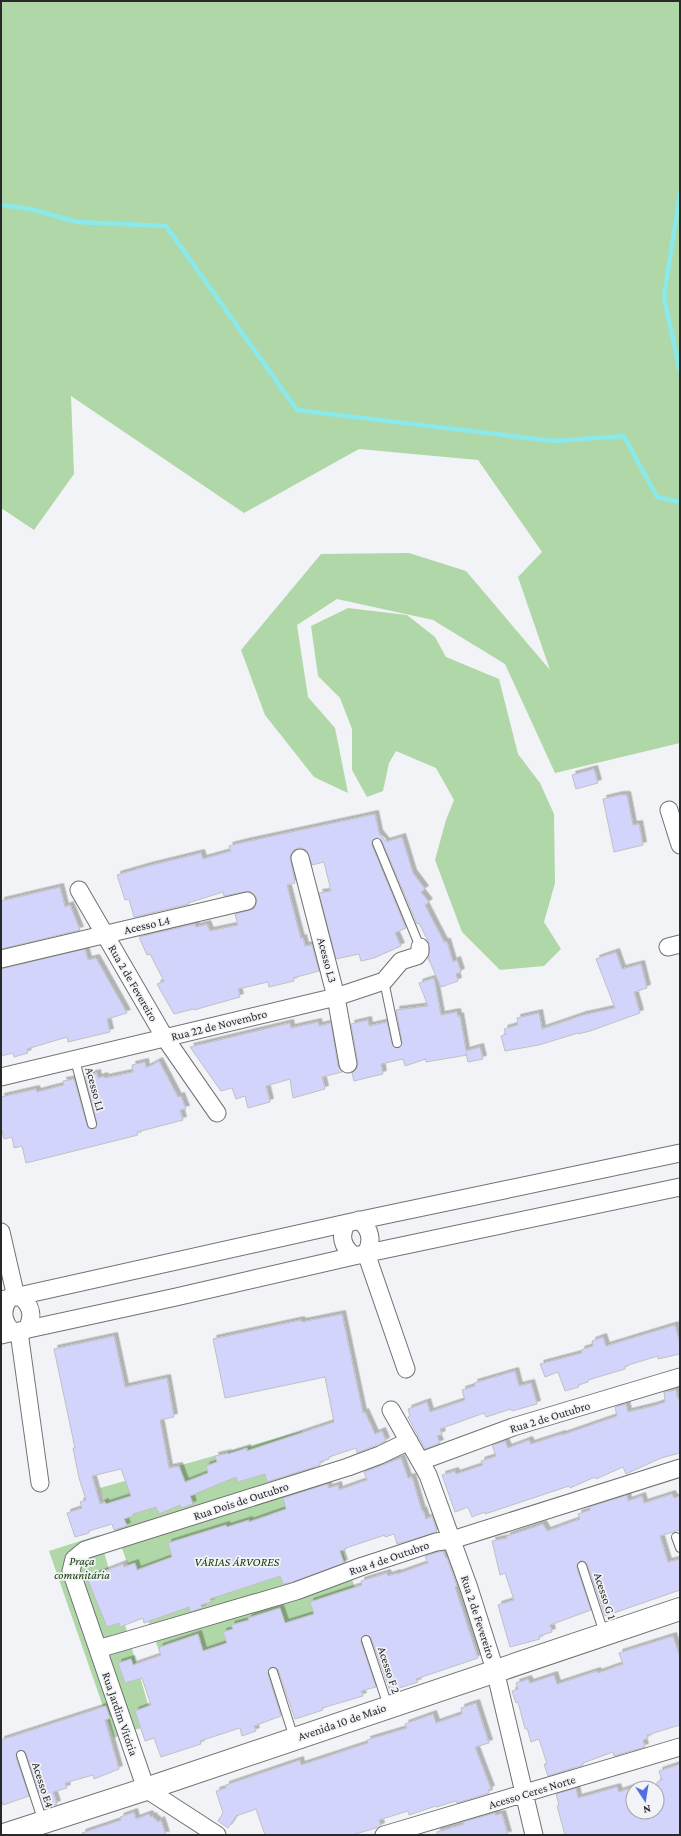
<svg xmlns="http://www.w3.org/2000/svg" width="681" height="1836" viewBox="0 0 681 1836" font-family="'Crimson Pro',serif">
<defs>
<filter id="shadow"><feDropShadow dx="3.5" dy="-3.5" stdDeviation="0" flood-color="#0004"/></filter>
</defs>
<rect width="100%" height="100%" fill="#f2f3f6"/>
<!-- green -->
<path fill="#b0d7a7" d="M1 1H680V743L555 773 505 664 433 620 337 599 297 625 308 697 335 728 348 793 314 777 265 715 241 650 321 554 409 553 466 571 550 670 518 577 542 552 478 460 359 449 244 513 71 396 74 474 34 530 1 508Z
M348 608 407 615 435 637 446 657 499 679 518 754 540 783 554 814 555 883 544 922 561 949 544 966 500 970 462 932 435 860 446 820 454 800 436 768 396 751 389 763 383 791 367 797 352 770V729L340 698 318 676 311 626Z
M302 1431 375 1647 178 1703 100 1488Z
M99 1535 154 1725 126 1732 114 1738 49 1551Z"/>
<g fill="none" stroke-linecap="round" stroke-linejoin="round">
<!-- stream -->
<path stroke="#89e9eb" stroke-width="4.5" d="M680 193 664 297 680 372
M1 205 31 209 77 222 166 226 297 410 554 441 624 436 657 497 680 502"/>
</g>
<!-- building -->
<path fill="#d3d4fc" stroke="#c0c0c3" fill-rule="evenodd" filter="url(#shadow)" d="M594 769 598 783 576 789 572 775Z
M620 795H627L633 825 639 824 643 845 614 852 603 799Z
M375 814 379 833 386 842 402 837 413 873 425 889 421 892 429 902 425 905 444 942H447L453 962 457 960 461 972 456 974 458 981 441 987 428 958 430 945 419 923 417 924 382 841 377 838 372 840V845L406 928 395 933 401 946 374 958 361 961 359 954 336 959 319 893 331 891 324 862 312 865 307 851 302 848H297L293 851 290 856 295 883 287 885 301 939 303 938 305 946 312 945 319 971 293 978 294 981 269 987 268 982 238 989 240 997 194 1010 193 1009 174 1014 157 984 164 981 150 954 147 955 139 937 195 924 196 927 207 924 210 931 238 925 235 914 254 909 256 904 257 898 254 894 249 891 224 896 223 892 188 903 189 904 134 917 129 899 125 900 117 875 148 866 201 853 203 859 231 851 229 846 245 842Z
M60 887 65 907 70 905 80 930 1 949V901Z
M85 949 88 960 96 958 127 1013 107 1019 110 1032 68 1042 67 1037 27 1049 28 1053 14 1057 13 1053 1 1056V969Z
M616 952 622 969 641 964 647 988 634 992 640 1013 590 1031 578 1034V1033L539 1045 505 1051 501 1036 506 1034 504 1029 518 1025 517 1018 539 1013 542 1029 583 1015 615 1008 596 959Z
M434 978 441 1015 457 1012 458 1017 460 1016 466 1051 480 1047 483 1059 468 1062 466 1053 467 1055 426 1062V1059L405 1066 403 1059 381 1064 383 1074 354 1081 352 1073 357 1068 358 1063 351 1024 368 1020 369 1026 387 1022 393 1046 396 1048 400 1047 402 1042 396 1010 428 1006 419 983Z
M318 1022 319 1026 331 1023 338 1066 342 1072 322 1077 325 1089 293 1098 290 1079 266 1086 270 1102 248 1108 245 1096 236 1099 232 1088 221 1091 190 1047 290 1023 291 1028Z
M159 1061 178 1097 181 1096 186 1109 180 1110 183 1120 137 1132 138 1135 26 1163 22 1146 14 1148 12 1137 4 1139 1 1127V1097L36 1089 37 1092 64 1085 63 1081 74 1079 87 1125 88 1128 93 1129 96 1128 97 1123 85 1076 97 1073 98 1078 104 1076 105 1078 133 1072 132 1065 145 1062 146 1068Z
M342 1314 363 1413 365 1412 375 1434 382 1431 386 1441 357 1453 356 1448 329 1457V1459L320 1462V1465L267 1482 265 1474 238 1482 236 1477 190 1496 193 1504 182 1508 180 1505 159 1514 156 1507 133 1514V1516L124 1519 127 1526 114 1530 112 1524 89 1531V1533L75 1537 67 1513 82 1508 80 1502 86 1500 79 1478 73 1448H75L54 1349 114 1336 125 1387 167 1378 174 1417 160 1420 169 1468 179 1466 185 1482 208 1473 206 1466 217 1462 215 1456 228 1453V1454L247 1448V1451L334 1422 325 1377 225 1398 213 1339 301 1320 302 1322ZM121 1469 131 1496 106 1504 105 1502 100 1504 92 1476Z
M675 1325 680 1344V1354L658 1359V1356L625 1366V1369L588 1380V1382L578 1385 579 1387 565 1391 558 1372 545 1377 540 1364 582 1353 581 1350 593 1346 592 1341 603 1337 606 1346Z
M515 1371 519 1386 531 1383 537 1404 512 1411 511 1409 486 1417 484 1413 440 1429 442 1434 437 1436 440 1443 425 1449 408 1417 410 1416 408 1409 427 1402 430 1412 465 1400 462 1390 475 1386 474 1383Z
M676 1390 678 1399H680V1453L661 1458 626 1474 623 1467 596 1479 595 1477 570 1488 569 1486 485 1514V1512L472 1517 468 1507 455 1512 442 1475 455 1471 456 1474 483 1465 481 1461 496 1456 492 1445 505 1441 508 1448 529 1440 531 1444 562 1434V1435L617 1416 615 1407 626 1404 628 1412 653 1406 665 1402 664 1392Z
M401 1458 408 1478 412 1477 422 1511 423 1510 426 1519 432 1516 437 1532 397 1544 394 1534 385 1537V1535L346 1548V1549L340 1551 344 1563 293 1582 283 1584 280 1576 210 1599 211 1602 201 1605 202 1608 190 1612 189 1607 144 1623 143 1618 120 1627 119 1623 107 1627 87 1578 123 1564 124 1567 135 1563 137 1570 172 1557 168 1543 226 1525 227 1527 249 1520V1522L286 1509 283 1498 327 1484 329 1488 338 1485 339 1490 367 1480 364 1472Z
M672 1494 674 1498 680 1496V1530L660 1536 668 1562 680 1559V1590L605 1616 587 1564 584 1561H580L577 1564V1568L591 1610 550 1625 552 1632 539 1636 540 1639 510 1647 498 1605 514 1600 505 1573 500 1575 492 1541 507 1538V1536L543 1524 547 1531 580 1519 578 1514 590 1510 589 1507 627 1495 628 1501 642 1496 644 1503Z
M443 1551 446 1558H447L457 1586 455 1587 478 1658 416 1679 418 1682 390 1691 371 1638 369 1636 365 1635 362 1637 361 1642 376 1687 361 1691 363 1696 322 1708 323 1710 295 1719 278 1670 276 1668 272 1667 269 1669 268 1674 281 1716 254 1726 256 1731 242 1736 240 1728 200 1741 201 1744 161 1757 154 1738 145 1741 135 1711 151 1705 142 1678 125 1683 118 1663 131 1659 133 1665 156 1657 161 1655 159 1649 160 1647 198 1634 203 1651 227 1643 223 1632 233 1629 231 1625 249 1620 248 1618 280 1608 285 1623 314 1614 310 1602 362 1585 361 1581 387 1573 388 1576 397 1573V1574L428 1563 425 1556Z
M673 1636 680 1657V1725L647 1735 648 1738 643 1740 645 1747 614 1756 613 1752 583 1763V1765L548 1776 544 1764H547L539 1739 531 1742 527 1728 525 1729 518 1702 516 1703 512 1691 518 1689 516 1683 528 1679 530 1683 554 1675 557 1684 597 1671 598 1673 623 1664 619 1653Z
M476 1703 489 1743 475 1747 491 1789 488 1790 489 1793 457 1803 456 1801 436 1807V1806L409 1815 408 1811 379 1820 381 1826 379 1827 352 1835H265L256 1809 236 1816 228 1828 218 1821 223 1813 216 1791 226 1788V1785L300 1760 301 1765 368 1743 367 1740 407 1728 405 1724 433 1714 436 1723 462 1714 461 1708Z
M106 1706 110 1718 105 1720 119 1769 94 1779 93 1775 65 1783 67 1788 53 1792 57 1804 46 1808 41 1792 39 1793 26 1753 24 1751 20 1750 17 1752 16 1757 29 1796 3 1805 1 1798V1740Z
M680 1764V1835H565L557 1806 559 1805 556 1794 576 1788 578 1798 617 1787 619 1792 633 1787V1812H657V1782L662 1780 659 1771Z
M134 1812 136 1819 149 1814 151 1817 153 1816 154 1819H156L158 1822 161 1820 166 1835H83L82 1833 121 1820 120 1817Z
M495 1813V1815L502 1814 508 1835H437V1832L464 1824 463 1822Z"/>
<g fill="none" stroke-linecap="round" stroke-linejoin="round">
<!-- lane casing -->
<g stroke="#707173" stroke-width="10">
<path id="lane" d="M377 843 420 947
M384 981 397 1043
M75 1060 92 1124
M676 1537 680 1548
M582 1566 604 1633
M366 1640 388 1706
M273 1672 294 1738
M21 1755 43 1822"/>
</g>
<!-- street casing -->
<g stroke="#707173" stroke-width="19">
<path id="street" d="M669 810 680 845
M300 858 336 997 348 1064
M79 890 165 1038 217 1113
M668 947 680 944
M1 959 247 901
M1 1077 336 997 384 981 401 961 417 956 420 952V947
M359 1220C371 1229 373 1241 366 1253L406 1369
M347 1223C339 1235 342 1247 354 1256
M1 1232 16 1297
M20 1296C32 1306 34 1317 26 1330
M9 1299C0 1311 3 1323 14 1333
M1 1300 347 1223 680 1153
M19 1332 40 1483
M1 1335 176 1297 354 1256 680 1187
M391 1410 428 1475 469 1588 495 1670 534 1835
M421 1461 513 1427 680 1377
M98 1649 296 1591 363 1566 436 1542 452 1540 680 1468
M217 1835 146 1789 71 1571 74 1559 85 1550 348 1467 380 1455 409 1441
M384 1835 680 1747"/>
</g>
<!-- secondary casing -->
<g stroke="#707173" stroke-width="24">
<path id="secondary" d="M4 1835 146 1789 680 1609"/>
</g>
<!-- lane -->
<use href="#lane" stroke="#fff" stroke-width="8"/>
<!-- street -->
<use href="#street" stroke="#fff" stroke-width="17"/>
<!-- secondary -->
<use href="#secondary" stroke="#fff" stroke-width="22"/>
</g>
<g text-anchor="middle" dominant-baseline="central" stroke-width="3.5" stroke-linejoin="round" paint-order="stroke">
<!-- street labels -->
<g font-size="12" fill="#28292a" stroke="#f2f3f6">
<text transform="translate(147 925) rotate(-13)">Acesso L4</text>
<text transform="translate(327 960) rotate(75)">Acesso L3</text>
<text transform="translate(133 983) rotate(60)">Rua 2 de Fevereiro</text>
<text transform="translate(219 1025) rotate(-14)">Rua 22 de Novembro</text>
<text transform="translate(95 1089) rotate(75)">Acesso L1</text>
<text transform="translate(550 1417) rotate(-17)">Rua 2 de Outubro</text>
<text transform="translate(241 1501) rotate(-18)">Rua Dois de Outubro</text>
<text transform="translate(389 1558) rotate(-19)">Rua 4 de Outubro</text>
<text transform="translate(605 1596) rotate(72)">Acesso G 1</text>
<text transform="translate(478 1617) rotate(72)">Rua 2 de Fevereiro</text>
<text transform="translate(389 1670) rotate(72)">Acesso F 2</text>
<text transform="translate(120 1714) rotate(71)">Rua Jardim Vitória</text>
<text transform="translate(342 1722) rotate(-19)">Avenida 10 de Maio</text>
<text transform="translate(43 1785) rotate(72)">Acesso E4</text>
<text transform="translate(532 1792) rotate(-17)">Acesso Ceres Norte</text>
</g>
<!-- park labels -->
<g font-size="12" font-style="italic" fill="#0a3700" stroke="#f2f3f6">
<text x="82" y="1561">Praça<tspan x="82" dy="14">comunitária</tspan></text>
<text x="237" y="1562">VÁRIAS ÁRVORES</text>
</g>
</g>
<!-- border -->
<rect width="681" height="1836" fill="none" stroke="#28292a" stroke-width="4"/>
<!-- north arrow -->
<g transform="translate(645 1800) rotate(168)"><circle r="19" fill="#f2f3f6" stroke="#a1a2a4"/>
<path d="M0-3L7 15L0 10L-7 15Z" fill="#536ee3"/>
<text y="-6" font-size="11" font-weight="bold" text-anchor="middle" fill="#28292a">N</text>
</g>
</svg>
